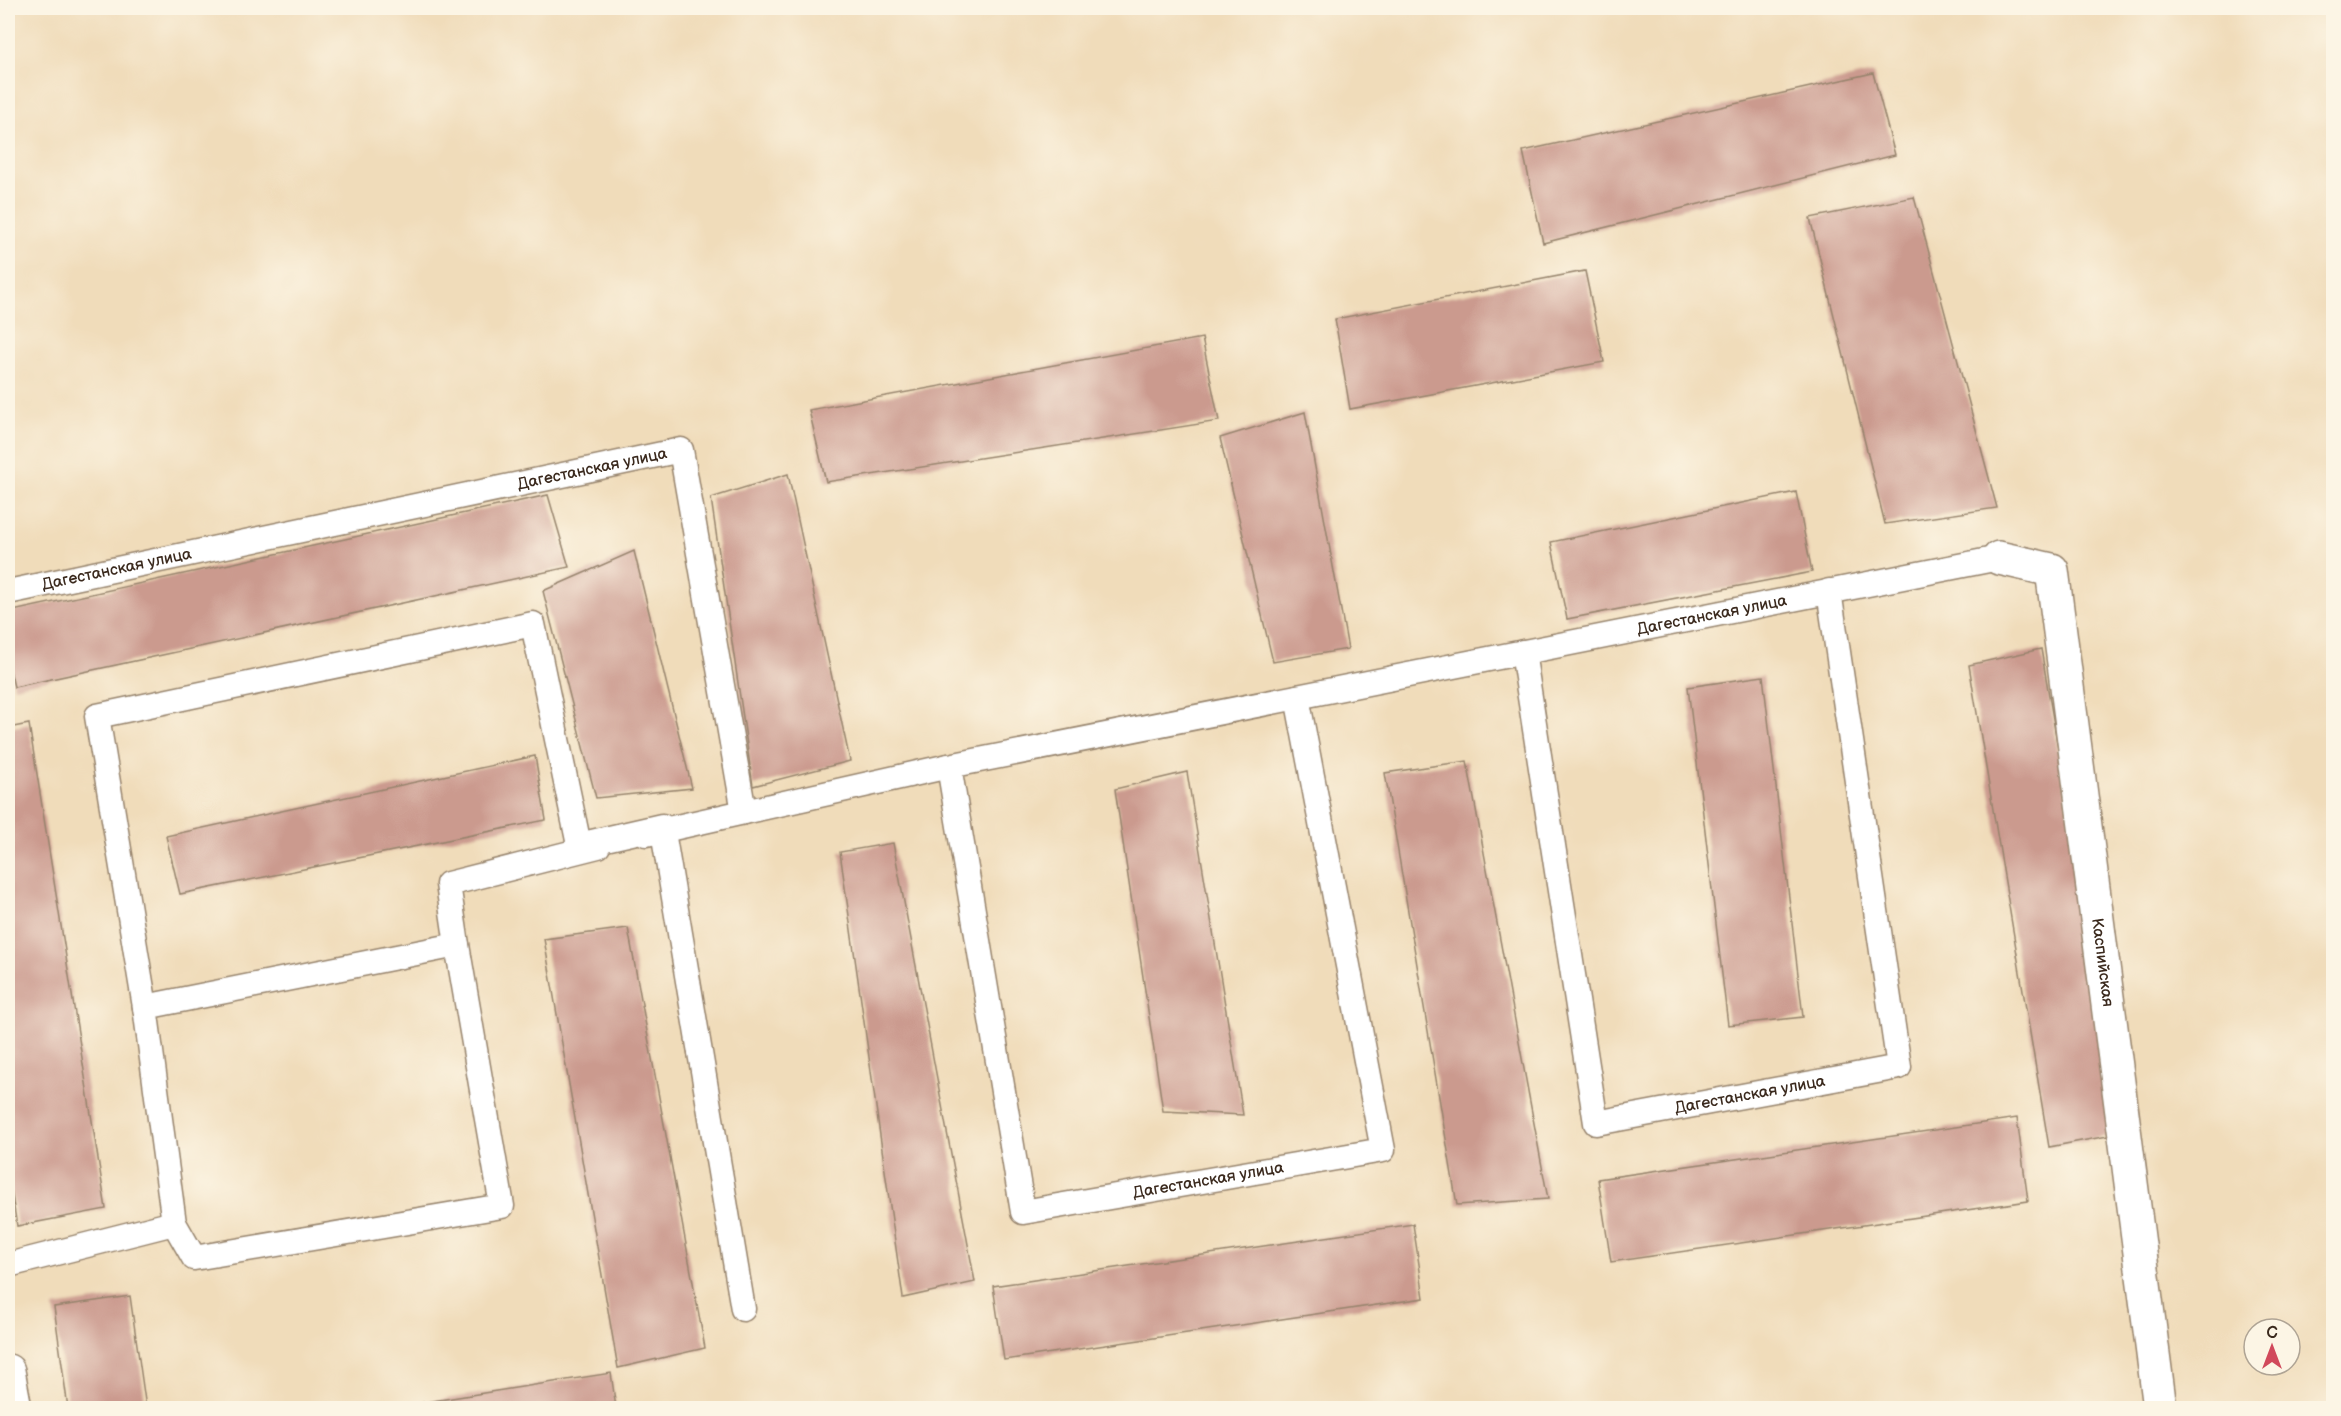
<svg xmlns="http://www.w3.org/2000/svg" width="2341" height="1416" viewBox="0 0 2341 1416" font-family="'Balsamiq Sans',sans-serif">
<rect width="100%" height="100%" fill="#fcf5e5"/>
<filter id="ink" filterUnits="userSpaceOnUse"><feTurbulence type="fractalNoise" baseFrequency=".0167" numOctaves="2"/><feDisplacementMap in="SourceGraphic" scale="12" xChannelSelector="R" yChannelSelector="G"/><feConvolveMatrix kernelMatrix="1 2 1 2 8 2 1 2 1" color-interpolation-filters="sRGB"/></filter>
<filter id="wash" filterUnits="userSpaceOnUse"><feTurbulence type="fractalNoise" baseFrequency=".008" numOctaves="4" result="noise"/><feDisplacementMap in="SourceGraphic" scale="24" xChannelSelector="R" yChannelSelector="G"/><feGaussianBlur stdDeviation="1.35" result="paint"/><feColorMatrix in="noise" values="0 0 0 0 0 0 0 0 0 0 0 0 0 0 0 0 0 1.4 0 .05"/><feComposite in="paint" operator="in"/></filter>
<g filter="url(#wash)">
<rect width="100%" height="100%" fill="#f0dcba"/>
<g id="blocks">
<!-- building -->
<path fill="#cb9a8e" d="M1873 73 1895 155 1543 243 1523 151Z
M1914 197 1997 508 1885 524 1810 218Z
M1585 271 1604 362 1350 409 1335 319Z
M1202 338 1219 421 826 482 809 410Z
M1305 412 1348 649 1273 662 1220 438Z
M788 474 850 761 753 786 711 498Z
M1796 492 1812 572 1567 619 1551 542Z
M548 495 569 567 14 687 8 661V612Z
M634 551 692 788 596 798 543 591Z
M2041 649 2124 1133 2049 1147 1969 665Z
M1763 676 1803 1017 1728 1025 1688 687Z
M29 724 106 1209 17 1226 8 1170V728Z
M535 756 546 820 180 894 166 836Z
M1467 761 1548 1199 1457 1205 1385 773Z
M1187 772 1243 1115 1163 1111 1115 789Z
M893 843 975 1282 903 1298 840 852Z
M628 928 705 1348 618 1368 544 939Z
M2017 1118 2028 1201 1611 1262 1598 1179Z
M1413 1224 1424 1298 1004 1360 993 1286Z
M130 1296 146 1408H68L54 1307Z
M611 1373 616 1408H395V1407Z"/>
</g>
</g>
<g filter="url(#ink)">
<use href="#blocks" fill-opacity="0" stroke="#96836c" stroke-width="1.5"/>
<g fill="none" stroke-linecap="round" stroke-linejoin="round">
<!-- service casing -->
<g stroke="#96836c" stroke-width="27">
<g id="service">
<path id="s1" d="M8 592 681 450 744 812 949 766 1999 558"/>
<path id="s2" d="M1523 652 1596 1123 1899 1067 1829 591"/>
<path id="s3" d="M949 766 1023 1212 1383 1150 1297 697"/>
<path d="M646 834 744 812"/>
<path d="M457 945 502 1206 194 1258 174 1223 145 1007Z"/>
<path d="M457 945 448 884 598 846"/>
<path d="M145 1007 97 716 533 624 579 845 662 826 743 1309"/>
<path d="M8 1265 174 1223"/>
</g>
</g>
<!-- minor casing -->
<g stroke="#96836c" stroke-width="36">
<g id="minor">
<path id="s4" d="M1999 558 2052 570 2160 1408"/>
<path d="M8 1371 15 1408"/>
</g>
</g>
<!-- service -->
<use href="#service" stroke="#fff" stroke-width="24"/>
<!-- minor -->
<use href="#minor" stroke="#fff" stroke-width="33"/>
</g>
</g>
<g text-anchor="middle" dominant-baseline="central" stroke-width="6" stroke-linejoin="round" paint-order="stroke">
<!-- street labels -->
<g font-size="16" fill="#3b2a1e" stroke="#fcf5e5">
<text stroke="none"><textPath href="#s1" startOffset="597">Дагестанская улица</textPath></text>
<text stroke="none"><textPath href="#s1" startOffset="111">Дагестанская улица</textPath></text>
<text stroke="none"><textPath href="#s1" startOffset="2043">Дагестанская улица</textPath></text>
<text stroke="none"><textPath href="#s4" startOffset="450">Каспийская</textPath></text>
<text stroke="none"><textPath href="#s2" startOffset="633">Дагестанская улица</textPath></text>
<text stroke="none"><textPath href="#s3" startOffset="640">Дагестанская улица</textPath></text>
</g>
</g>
<!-- margin -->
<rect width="2341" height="1416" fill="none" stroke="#fcf5e5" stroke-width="30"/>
<!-- north arrow -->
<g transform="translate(2272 1347)"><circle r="28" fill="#fcf5e5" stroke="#afa495" stroke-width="1.5"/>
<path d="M0-4.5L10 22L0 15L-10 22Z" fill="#d1495b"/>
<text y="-9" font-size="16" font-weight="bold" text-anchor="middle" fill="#3b2a1e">С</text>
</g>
</svg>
